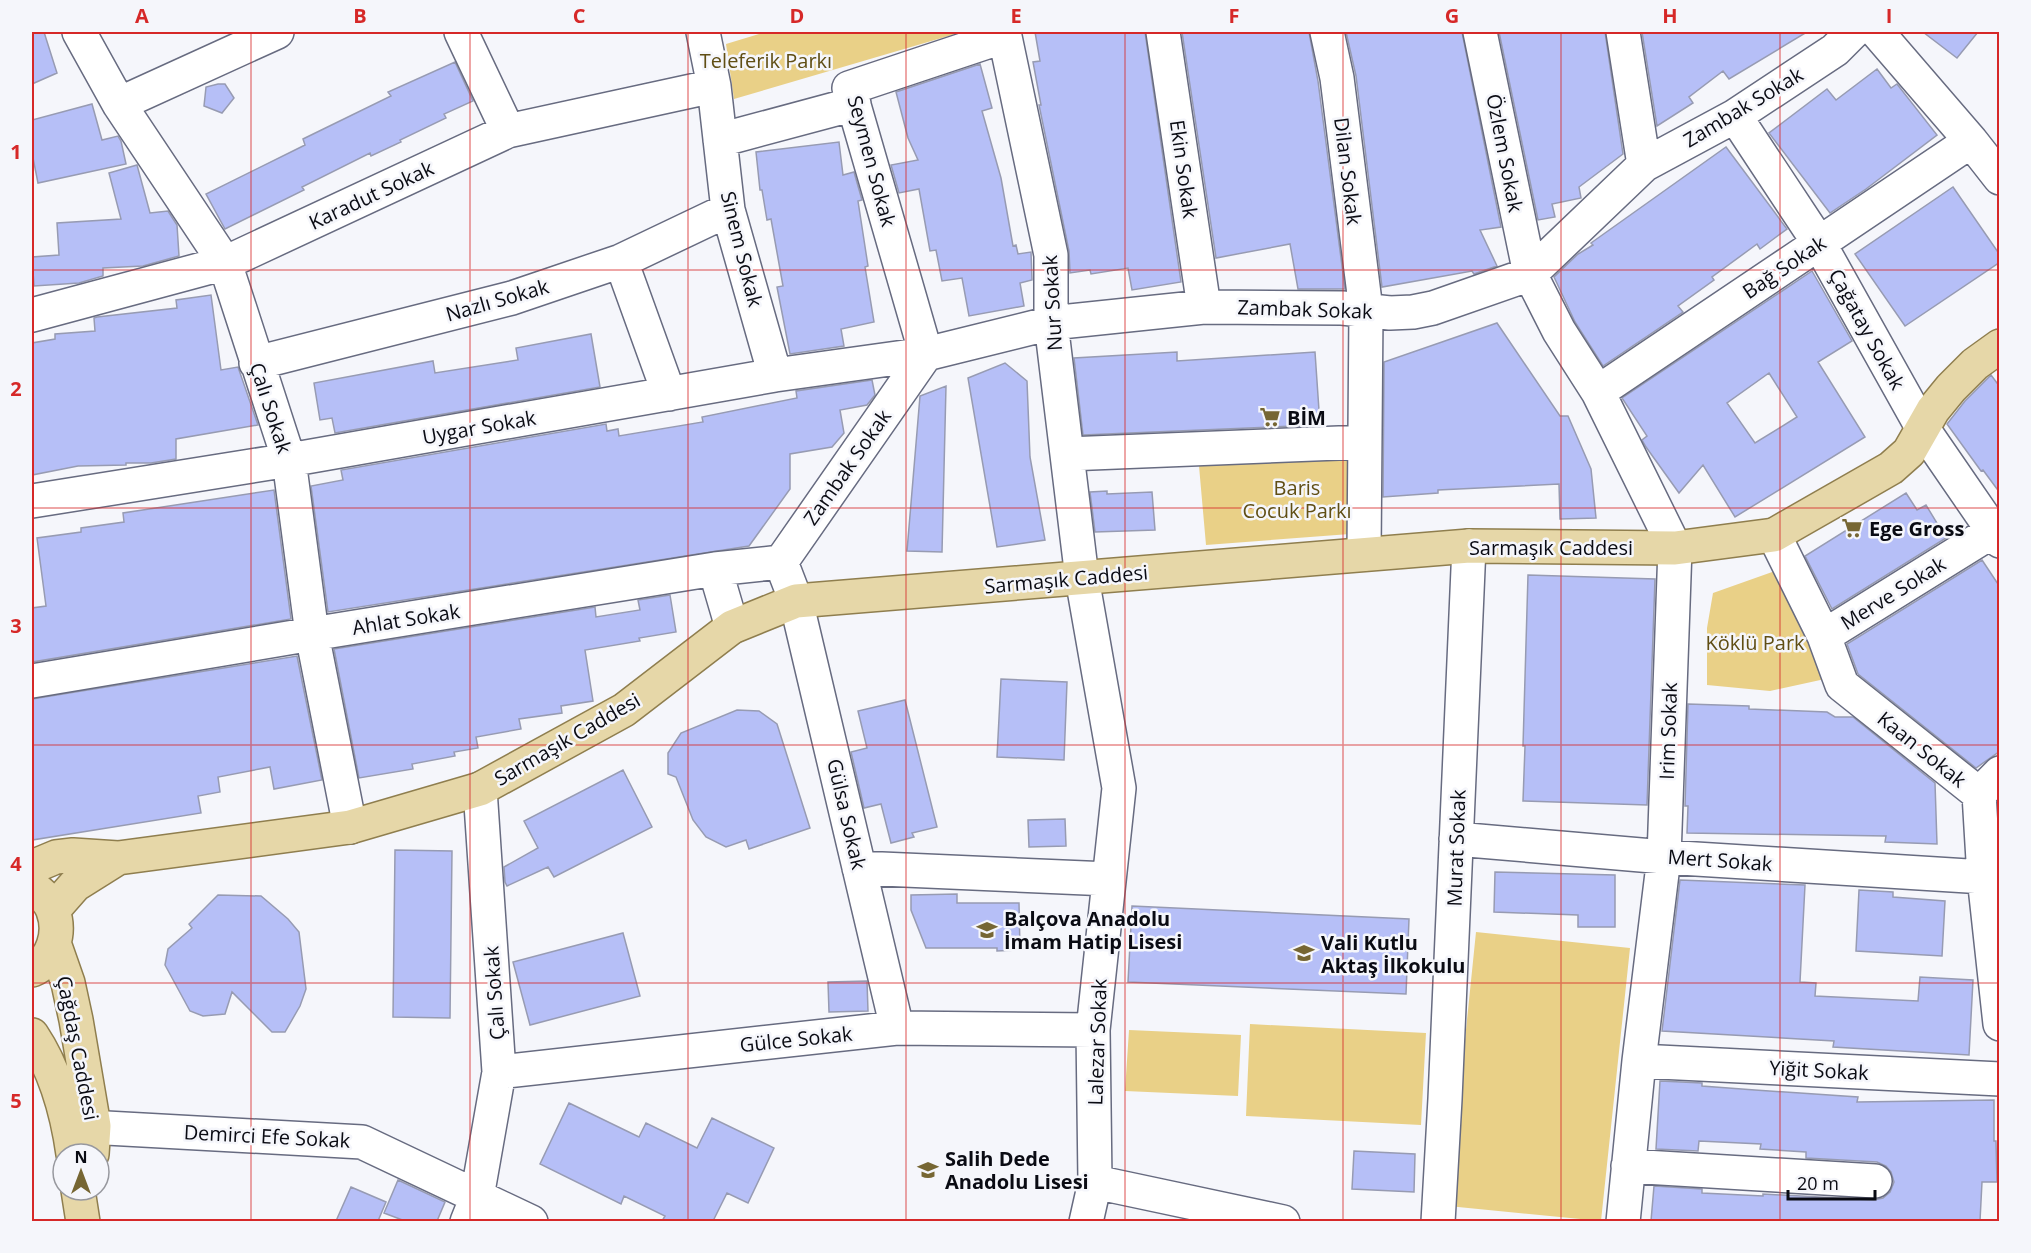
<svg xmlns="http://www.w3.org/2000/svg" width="2031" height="1253" viewBox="0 0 2031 1253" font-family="'Open Sans',sans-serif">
<rect width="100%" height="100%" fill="#f5f6fb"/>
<!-- green -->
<path fill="#e9d087" d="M766 32H962L734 99 726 44Z
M1350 455V534L1206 545 1199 466Z
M1775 571 1825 679 1770 691 1707 685V628L1713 593Z
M1476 932 1630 948 1601 1221 1448 1206Z
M1250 1024 1426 1033 1421 1125 1246 1116Z
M1129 1030 1241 1035 1238 1096 1125 1091Z"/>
<!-- building -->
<path fill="#b6bff7" stroke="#979bb2" stroke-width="1.5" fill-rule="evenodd" d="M32 32H44L57 73 32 84Z
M1035 32H1145L1181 282 1132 290 1128 268 1091 274 1090 270 1070 273 1069 251 1039 105H1041L1033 62 1040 61Z
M1182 32H1309L1318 81 1345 289H1298L1290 244 1216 258Z
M1346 32H1462L1501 227 1480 230 1497 266 1474 274 1472 271 1382 287 1356 76Z
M1499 32H1605L1623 154 1579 187 1581 198 1552 204 1555 217 1538 220Z
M1642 32H1807L1729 79 1723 71 1689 97 1693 103 1657 126Z
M1923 32H1978L1957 58Z
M455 62 473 101 444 114 446 118 400 140 401 142 371 156 370 153 302 187 304 190 225 229 206 194 305 145 303 139 391 96 388 92Z
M980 64 992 108 982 111 1001 178 1013 246 1016 245 1018 254 1031 252 1032 280 1020 283 1024 306 969 316 962 278 942 281 936 250 930 251 919 189 899 193 891 165 918 160 908 138 896 92Z
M1877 69 1891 88 1897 84 1937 135 1866 189 1830 213 1769 133 1827 89 1836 100Z
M218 84H225L234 98 222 113 204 106 206 87Z
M92 104 102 140 118 136 121 141 126 164 38 183 32 153V120Z
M839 142 843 175 854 172 862 200 858 201 868 266 865 267 874 322 841 329 844 346 790 354 777 287 783 286 771 219 767 220 762 190H760L756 152Z
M1726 147 1787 229 1760 249 1757 244 1712 277 1714 280 1678 306 1683 312 1603 366 1575 322 1554 277 1578 254 1593 245 1591 243Z
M137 165 150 213 168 211 177 225 179 256 143 266 103 268V276L79 283 34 286 32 257 59 255 57 223 121 219 109 173Z
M1953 187 2000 255V262L1905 326 1855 254Z
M1812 271 1852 341 1818 362 1865 437 1735 517 1703 465 1679 493 1646 447 1642 440 1647 436 1622 398ZM1769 373 1797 417 1755 443 1727 403Z
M211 295 221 370 238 367 258 425 176 439V459L151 463H126V465L78 466 32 475V343L55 339V334L95 331 94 318 97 317 177 308 176 300Z
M1497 323 1560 416H1568L1591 469 1596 518 1560 519 1559 484 1438 490V493L1383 497 1384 362Z
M591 334 600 387 335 433 332 418 320 420 314 383 433 361 435 373 518 360 516 348Z
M1177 352V361L1315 352 1320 425 1083 435 1074 358Z
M1005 363 1027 381 1030 457 1045 540 997 547 968 378Z
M1991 375 2000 387V493L1983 470 1981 471 1947 424 1965 401Z
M872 380 875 395 867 405 840 410 844 433 832 447 790 454V489L749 546 328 612 311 486 343 480 341 470 606 424 607 431 618 429 619 436 703 422 702 417 797 398 796 391Z
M946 386 942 552 907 551 920 396Z
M274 490 291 619 32 662V608L46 606 37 538 81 532V528L124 522 123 513Z
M1107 491V494L1152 492 1155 530 1095 532 1090 492Z
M1906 493 1917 510 1926 505 1946 538 1832 609 1805 556Z
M1982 560 2000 587V751L1976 768 1858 674 1847 644Z
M1528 575 1655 579 1647 805 1523 801 1525 746H1523Z
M670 595 676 632 639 638 640 641 585 650 593 701 561 706 562 713 519 719 521 729 476 737 478 748 454 752 455 756 412 764 413 769 359 778 334 649 595 607 596 617 640 610 638 600Z
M297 656 322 780 274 789 270 767 218 777 220 792 198 796 201 813 32 840V699Z
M1001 679 1067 682 1064 760 997 757Z
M905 700 937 827 912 833 914 837 891 843 881 804 864 808 851 752 867 748 858 711Z
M1688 704 1749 706V709L1827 712 1835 717H1853L1935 783 1937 844 1885 842 1886 836 1687 833 1688 806H1685Z
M737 710 759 711 777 724 810 828 749 849 746 840 726 847 706 837 693 820 676 777 668 774V753L681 733Z
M623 770 652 827 554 877 548 867 507 886 505 882 504 867 538 848 524 821Z
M1065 819 1066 846 1029 847 1028 820Z
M395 850 452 851 450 1018 393 1017Z
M1495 872 1615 875V927H1578V915L1494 912Z
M1680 880 1805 885 1800 982 1816 983 1815 996 1918 1001 1920 977 1973 980 1969 1055 1833 1047 1834 1041 1662 1031Z
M1859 890 1893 892V897L1945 901 1942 956 1856 951Z
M957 894V903H1019L1020 950 997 951V948H926L911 910V895Z
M218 895 261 896 288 919 299 932 306 989 300 1006 285 1032H272L232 992 225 1014 203 1016 190 1011 165 965 168 949 192 928 189 924Z
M1132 906 1409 919 1406 994 1128 982Z
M623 933 640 996 530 1025 513 962Z
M867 981 868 1011 829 1012 828 982Z
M1660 1081 1702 1083V1086L1755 1090 1858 1097 1857 1102 1994 1100V1141H1996L1997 1182H1982L1980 1221H1651L1654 1186 1702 1189V1193L1763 1196V1194L1874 1200 1883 1198 1890 1192 1894 1182 1891 1172 1886 1166 1877 1162 1806 1158V1152L1760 1149 1761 1144 1699 1141 1698 1151 1656 1149Z
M569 1103 639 1137 646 1123 697 1148 712 1118 774 1148 748 1203 727 1193 713 1221H662L665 1216 624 1196 621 1204 540 1164Z
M1354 1151 1415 1154 1414 1192 1352 1189Z
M398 1180 445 1202 437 1221H405L384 1213Z
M351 1187 386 1202 378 1221H336Z"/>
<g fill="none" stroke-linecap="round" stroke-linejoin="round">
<!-- minor casing -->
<g stroke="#676b80" stroke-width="36">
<path id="minor" d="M79 32 119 104 225 263 289 460 312 634 350 827
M461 32 508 131
M703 32 714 86 728 210 775 375
M1004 32 1051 255V323L1082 578 1119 788 1093 1030 1095 1182 1086 1222
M1163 32 1204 307
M1327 32 1337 78 1366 310 1364 554
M1480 32 1530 274 1559 331 1598 392 1675 548 1664 857 1639 1061 1623 1222
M1623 32 1644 165
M1877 32 1971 141 2000 178
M119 104 277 32
M1735 116 1819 243 1923 429 2000 541
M720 140 854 104
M621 261 669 394
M32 315 225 263 508 131 714 86
M256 363 512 298 621 261 728 210
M1598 392 1971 141
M1067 454 1364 442
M32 501 289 460 775 375 926 354 849 88 1005 36
M1774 535 1824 636 1842 685 1979 794 1984 877 2000 1024
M781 562 926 354 1051 323 1204 307 1342 308 1390 313 1413 312 1433 308 1530 274 1644 165 1735 116 1835 50 1853 32
M781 562 796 601 897 1028
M715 569 732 627
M1824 636 1993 531
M32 681 312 634 715 569 781 562
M1979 794 2000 773
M1456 839 1664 857 1984 877
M859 868 1109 879
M1639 1061 2000 1079
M499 1072 897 1028 1093 1030
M70 1126 362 1142 531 1222
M1628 1166 1875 1181
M1095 1182 1283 1222
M467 1222 477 1197 499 1072 480 789
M1438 1222 1445 1099 1469 546"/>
</g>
<!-- major casing -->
<g stroke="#8f7e4e" stroke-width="36">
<path id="major" d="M32 867 56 857 73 855 118 858 350 827 480 789 624 710 732 627 796 601 1469 546 1675 548 1774 535 1891 468 1909 452 1933 410 1951 388 1975 364 2000 346
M32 886C40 893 50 900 53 911 61 932 53 961 32 970
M53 910 75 885 118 858
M54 943 68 983 76 1020 94 1126 92 1154
M32 1035C56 1071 67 1111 73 1154
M78 1190 83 1222"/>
</g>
<!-- minor -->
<use href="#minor" stroke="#fff" stroke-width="33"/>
<!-- major -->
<use href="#major" stroke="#e6d7a8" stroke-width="33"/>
</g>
<!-- grid -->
<path fill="none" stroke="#d62828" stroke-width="1.5" stroke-opacity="0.55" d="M251 32V1222M470 32V1222M688 32V1222M906 32V1222M1125 32V1222M1343 32V1222M1561 32V1222M1780 32V1222M32 270H2000M32 508H2000M32 745H2000M32 983H2000"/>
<!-- icons -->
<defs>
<g id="supermarket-bare" transform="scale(1.62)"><path d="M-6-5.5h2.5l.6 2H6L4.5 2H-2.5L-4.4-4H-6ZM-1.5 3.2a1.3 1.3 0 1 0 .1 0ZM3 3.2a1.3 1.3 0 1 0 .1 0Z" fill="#766633" stroke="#f5f6fb" stroke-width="2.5" paint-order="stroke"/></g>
<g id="school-bare" transform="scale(1.62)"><path d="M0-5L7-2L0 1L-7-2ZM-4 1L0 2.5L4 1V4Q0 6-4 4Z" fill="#766633" stroke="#f5f6fb" stroke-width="2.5" paint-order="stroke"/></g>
</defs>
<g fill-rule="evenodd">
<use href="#supermarket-bare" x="1270" y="417"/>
<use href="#supermarket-bare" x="1852" y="528"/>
<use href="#school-bare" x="987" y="930"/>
<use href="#school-bare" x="1304" y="953"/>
<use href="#school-bare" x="928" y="1170"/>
</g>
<g text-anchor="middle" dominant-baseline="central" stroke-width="5" stroke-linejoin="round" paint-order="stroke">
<!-- park labels -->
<g font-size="20" fill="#604e14" stroke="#f5f6fb">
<text x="766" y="60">Teleferik Parkı</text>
<text x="1297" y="487">Baris<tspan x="1297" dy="23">Cocuk Parkı</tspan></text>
<text x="1755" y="642">Köklü Park</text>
</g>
<!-- street labels -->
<g font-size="20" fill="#0a0b13" stroke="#f5f6fb">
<text transform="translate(1743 107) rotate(-31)">Zambak Sokak</text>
<text transform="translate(1505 153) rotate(79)">Özlem Sokak</text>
<text transform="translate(872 161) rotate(75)">Seymen Sokak</text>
<text transform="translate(1184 169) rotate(82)">Ekin Sokak</text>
<text transform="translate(1348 171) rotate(83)">Dilan Sokak</text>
<text transform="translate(371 195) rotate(-25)">Karadut Sokak</text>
<text transform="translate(742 249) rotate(76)">Sinem Sokak</text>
<text transform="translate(1784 267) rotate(-34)">Bağ Sokak</text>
<text transform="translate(497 300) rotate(-16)">Nazlı Sokak</text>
<text transform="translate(1052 303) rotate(-93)">Nur Sokak</text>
<text transform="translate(1305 309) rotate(2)">Zambak Sokak</text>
<text transform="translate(1867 329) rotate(61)">Çağatay Sokak</text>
<text transform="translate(271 408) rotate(72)">Çalı Sokak</text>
<text transform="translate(479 427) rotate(-10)">Uygar Sokak</text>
<text transform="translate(847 467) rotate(-55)">Zambak Sokak</text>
<text x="1551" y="547">Sarmaşık Caddesi</text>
<text transform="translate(1066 579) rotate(-5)">Sarmaşık Caddesi</text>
<text transform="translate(1893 593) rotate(-32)">Merve Sokak</text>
<text transform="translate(406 619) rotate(-9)">Ahlat Sokak</text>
<text transform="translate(1668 731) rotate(-88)">Irim Sokak</text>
<text transform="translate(567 739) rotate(-30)">Sarmaşık Caddesi</text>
<text transform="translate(1922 749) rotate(39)">Kaan Sokak</text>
<text transform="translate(847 814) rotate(77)">Gülsa Sokak</text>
<text transform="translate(1456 848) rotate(-88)">Murat Sokak</text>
<text transform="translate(1720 860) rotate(4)">Mert Sokak</text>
<text transform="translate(494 993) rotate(-94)">Çalı Sokak</text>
<text transform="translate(796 1039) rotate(-6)">Gülce Sokak</text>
<text transform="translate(1097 1042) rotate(-88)">Lalezar Sokak</text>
<text transform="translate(78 1048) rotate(79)">Çağdaş Caddesi</text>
<text transform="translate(1819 1070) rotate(3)">Yiğit Sokak</text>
<text transform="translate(267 1136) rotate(3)">Demirci Efe Sokak</text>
</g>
<!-- poi labels -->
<g font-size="20" font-weight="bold" fill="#0a0b13" stroke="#f5f6fb" text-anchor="start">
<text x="1287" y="417">BİM</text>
<text x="1869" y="528">Ege Gross</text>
<text x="1004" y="918">Balçova Anadolu<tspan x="1004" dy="23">İmam Hatip Lisesi</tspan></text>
<text x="1321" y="942">Vali Kutlu<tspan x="1321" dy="23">Aktaş İlkokulu</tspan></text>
<text x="945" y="1158">Salih Dede<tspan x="945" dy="23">Anadolu Lisesi</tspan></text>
</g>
</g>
<!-- border -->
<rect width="2031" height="1253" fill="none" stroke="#f5f6fb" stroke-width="66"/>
<!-- north arrow -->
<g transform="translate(81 1172)"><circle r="28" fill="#f5f6fb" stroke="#97989e" stroke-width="1.5"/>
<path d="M0-4.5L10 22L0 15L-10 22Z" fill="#766633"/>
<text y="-9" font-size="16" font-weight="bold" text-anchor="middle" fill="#0a0b13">N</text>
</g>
<!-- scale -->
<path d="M1788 1190v9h87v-9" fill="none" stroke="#0a0b13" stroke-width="3"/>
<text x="1797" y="1190" font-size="18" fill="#0a0b13" stroke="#f5f6fb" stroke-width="4.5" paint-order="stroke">20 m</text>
<rect x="33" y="33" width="1965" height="1187" fill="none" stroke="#d62828" stroke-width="2"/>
<g font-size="20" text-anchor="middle" font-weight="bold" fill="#d62828">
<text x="142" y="23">A</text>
<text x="360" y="23">B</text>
<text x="579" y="23">C</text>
<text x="797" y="23">D</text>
<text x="1016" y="23">E</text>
<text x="1234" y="23">F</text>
<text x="1452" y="23">G</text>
<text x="1670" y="23">H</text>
<text x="1889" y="23">I</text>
<text x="16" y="159">1</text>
<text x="16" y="396">2</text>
<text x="16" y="633">3</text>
<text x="16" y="871">4</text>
<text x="16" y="1108">5</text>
</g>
</svg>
